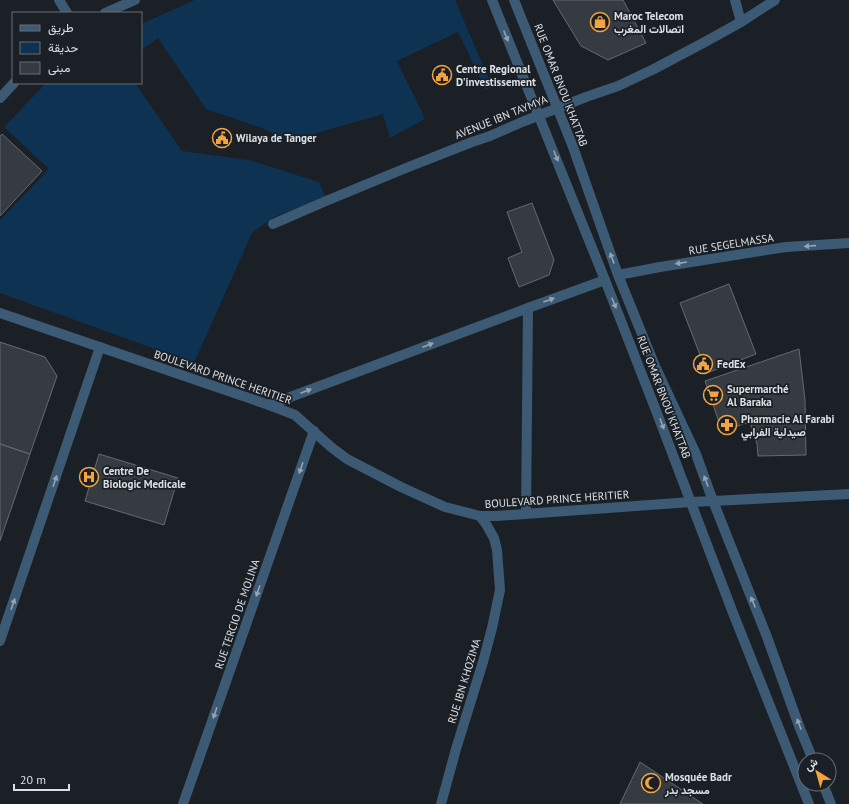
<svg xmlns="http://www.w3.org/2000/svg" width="849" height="804" viewBox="0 0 849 804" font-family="'PT Sans',Vazirmatn,sans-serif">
<rect width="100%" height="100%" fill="#1a2026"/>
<!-- green -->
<path fill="#0e3251" d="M195 0H455L492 86 486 90 458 32 397 61 425 119 390 138 383 114 289 141 259 127 206 109 158 38 141 50V24Z
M46 83H135L182 151 249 160 319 182 326 198 274 217 252 233 194 363 0 293V220L49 169 4 127Z"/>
<!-- building -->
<path fill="#353b41" stroke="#636a71" d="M553 0H623L646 43 608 60 581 46Z
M2 134 42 171 0 216V136Z
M532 203 554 260 549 275 519 287 508 258 522 252 507 212Z
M729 284 756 354 707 373 680 303Z
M0 342 45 357 57 376 30 454 0 444Z
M799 349 805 400 806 455 758 456 757 444 750 422 722 431 705 381Z
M0 444 30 454 0 541Z
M99 454 178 478 164 525 85 501Z
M640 762 703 804H620Z"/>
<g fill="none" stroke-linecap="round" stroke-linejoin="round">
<!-- service -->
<path stroke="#3d5a75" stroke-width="10" d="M526 514 528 308"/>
<!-- minor -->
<path stroke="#3d5a75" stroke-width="10" d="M59 0 67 13
M492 0 605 280 655 408 733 613 809 804
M514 0 573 147 618 275 655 366 696 454 713 501 767 637 799 726 813 760
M735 0 741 22
M105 13 135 0
M0 98 14 83
M273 224 326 201 406 168 472 142 490 136 522 122 586 97 618 86 654 69 703 43 741 22 775 0
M618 275 660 267 786 247 849 243
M269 405 528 308 605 280
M0 641 100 347
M823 784 831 804
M183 804 314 431
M441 804 456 749 483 662 492 628 500 590 497 550 494 538 486 524 480 516"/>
<!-- tertiary -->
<path stroke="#3d5a75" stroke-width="10" d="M0 313 269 405 295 415 331 447 347 459 401 487 445 507 480 516H496L691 502 713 501 849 494"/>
</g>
<!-- one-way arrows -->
<defs><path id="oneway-solid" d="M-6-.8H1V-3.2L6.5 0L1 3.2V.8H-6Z"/></defs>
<g fill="#94a4b2">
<use href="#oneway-solid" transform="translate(506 36) rotate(68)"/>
<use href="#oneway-solid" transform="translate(556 156) rotate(68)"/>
<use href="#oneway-solid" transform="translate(810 246) rotate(176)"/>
<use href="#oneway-solid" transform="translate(612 258) rotate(-110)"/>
<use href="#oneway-solid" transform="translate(681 263) rotate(171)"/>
<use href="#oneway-solid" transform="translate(549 300) rotate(-20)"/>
<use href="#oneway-solid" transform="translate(614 303) rotate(68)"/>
<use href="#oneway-solid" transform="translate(428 345) rotate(-21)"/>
<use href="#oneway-solid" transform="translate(306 391) rotate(-21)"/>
<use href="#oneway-solid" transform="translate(662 424) rotate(70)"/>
<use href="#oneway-solid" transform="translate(301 468) rotate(109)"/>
<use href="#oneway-solid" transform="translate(55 481) rotate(-71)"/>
<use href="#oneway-solid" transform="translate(706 481) rotate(-110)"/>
<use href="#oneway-solid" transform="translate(258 591) rotate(109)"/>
<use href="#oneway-solid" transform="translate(753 602) rotate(-112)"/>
<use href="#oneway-solid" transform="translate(13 604) rotate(-71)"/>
<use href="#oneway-solid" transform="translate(215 713) rotate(109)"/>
<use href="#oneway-solid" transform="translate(799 724) rotate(-111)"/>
</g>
<!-- icons -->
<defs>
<g id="shop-ring" transform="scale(1)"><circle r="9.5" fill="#1a2026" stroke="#f3a442" stroke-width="1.5"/><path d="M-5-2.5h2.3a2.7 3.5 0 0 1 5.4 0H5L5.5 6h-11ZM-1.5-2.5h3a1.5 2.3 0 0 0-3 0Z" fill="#f3a442"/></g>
<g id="civic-ring" transform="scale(1)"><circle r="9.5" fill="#1a2026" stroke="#f3a442" stroke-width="1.5"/><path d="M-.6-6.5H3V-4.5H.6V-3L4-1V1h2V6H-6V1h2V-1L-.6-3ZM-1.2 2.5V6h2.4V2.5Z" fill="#f3a442"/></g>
<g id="supermarket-ring" transform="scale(1)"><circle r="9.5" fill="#1a2026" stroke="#f3a442" stroke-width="1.5"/><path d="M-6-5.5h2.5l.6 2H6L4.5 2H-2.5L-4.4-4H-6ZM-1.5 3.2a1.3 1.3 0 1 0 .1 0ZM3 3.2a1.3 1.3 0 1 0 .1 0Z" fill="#f3a442"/></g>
<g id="pharmacy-ring" transform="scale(1)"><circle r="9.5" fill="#1a2026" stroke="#f3a442" stroke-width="1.5"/><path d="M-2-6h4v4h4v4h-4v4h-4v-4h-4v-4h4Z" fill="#f3a442"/></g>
<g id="hospital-ring" transform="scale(1)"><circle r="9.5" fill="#1a2026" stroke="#f3a442" stroke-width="1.5"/><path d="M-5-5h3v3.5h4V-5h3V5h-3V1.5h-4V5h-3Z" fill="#f3a442"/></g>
<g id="mosque-ring" transform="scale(1)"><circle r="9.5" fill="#1a2026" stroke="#f3a442" stroke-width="1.5"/><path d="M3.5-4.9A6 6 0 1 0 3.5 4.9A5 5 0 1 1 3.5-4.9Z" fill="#f3a442"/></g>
</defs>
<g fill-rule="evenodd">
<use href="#shop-ring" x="600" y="22"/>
<use href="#civic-ring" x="442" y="75"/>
<use href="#civic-ring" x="222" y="138"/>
<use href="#civic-ring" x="703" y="364"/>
<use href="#supermarket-ring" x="713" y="395"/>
<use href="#pharmacy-ring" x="727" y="425"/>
<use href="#hospital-ring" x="89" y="477"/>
<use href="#mosque-ring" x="651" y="783"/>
</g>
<g text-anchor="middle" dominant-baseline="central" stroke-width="3.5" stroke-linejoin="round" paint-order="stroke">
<!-- poi labels -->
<g font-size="11" font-weight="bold" fill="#dce0e4" stroke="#1a2026" text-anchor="start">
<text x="614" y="16">Maroc Telecom<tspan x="614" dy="13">اتصالات المغرب</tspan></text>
<text x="456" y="69">Centre Regional<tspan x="456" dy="13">D'investissement</tspan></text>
<text x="236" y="138">Wilaya de Tanger</text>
<text x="717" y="364">FedEx</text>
<text x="727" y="389">Supermarché<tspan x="727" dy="13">Al Baraka</tspan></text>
<text x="741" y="419">Pharmacie Al Farabi<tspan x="741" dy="13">صيدلية الفرابي</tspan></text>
<text x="103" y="471">Centre De<tspan x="103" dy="13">Biologic Medicale</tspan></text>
<text x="665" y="777">Mosquée Badr<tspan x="665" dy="13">مسجد بدر</tspan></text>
</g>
<!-- street labels -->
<g font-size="11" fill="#dce0e4" stroke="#1a2026">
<text transform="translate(561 85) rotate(69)">RUE OMAR BNOU KHATTAB</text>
<text transform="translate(501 117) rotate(-22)">AVENUE IBN TAYMYA</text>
<text transform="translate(731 244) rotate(-9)">RUE SEGELMASSA</text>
<text transform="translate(223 377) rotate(19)">BOULEVARD PRINCE HERITIER</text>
<text transform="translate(664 397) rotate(69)">RUE OMAR BNOU KHATTAB</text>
<text transform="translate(557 499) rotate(-4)">BOULEVARD PRINCE HERITIER</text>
<text transform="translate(237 614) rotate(-71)">RUE TERCIO DE MOLINA</text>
<text transform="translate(464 681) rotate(-73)">RUE IBN KHOZIMA</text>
</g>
</g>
<!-- legend -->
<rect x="12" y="12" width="130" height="72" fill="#1a2026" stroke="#686d72"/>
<rect x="20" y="25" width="20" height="6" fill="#3d5a75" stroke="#686d72"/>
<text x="48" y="32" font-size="12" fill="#dce0e4">طريق</text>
<rect x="20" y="42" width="20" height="12" fill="#0e3251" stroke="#686d72"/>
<text x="48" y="52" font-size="12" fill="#dce0e4">حديقة</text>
<rect x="20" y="62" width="20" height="12" fill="#353b41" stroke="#686d72"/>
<text x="48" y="72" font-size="12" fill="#dce0e4">مبنى</text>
<!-- north arrow -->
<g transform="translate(817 772) rotate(323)"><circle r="19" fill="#1a2026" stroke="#686d72"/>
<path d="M0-3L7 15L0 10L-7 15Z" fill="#f3a442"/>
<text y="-6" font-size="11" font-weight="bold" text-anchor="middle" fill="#dce0e4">ش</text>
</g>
<!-- scale -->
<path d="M14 784v6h55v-6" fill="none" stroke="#dce0e4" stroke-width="2"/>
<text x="20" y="784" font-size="12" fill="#dce0e4" stroke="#1a2026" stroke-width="3" paint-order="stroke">20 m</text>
</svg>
